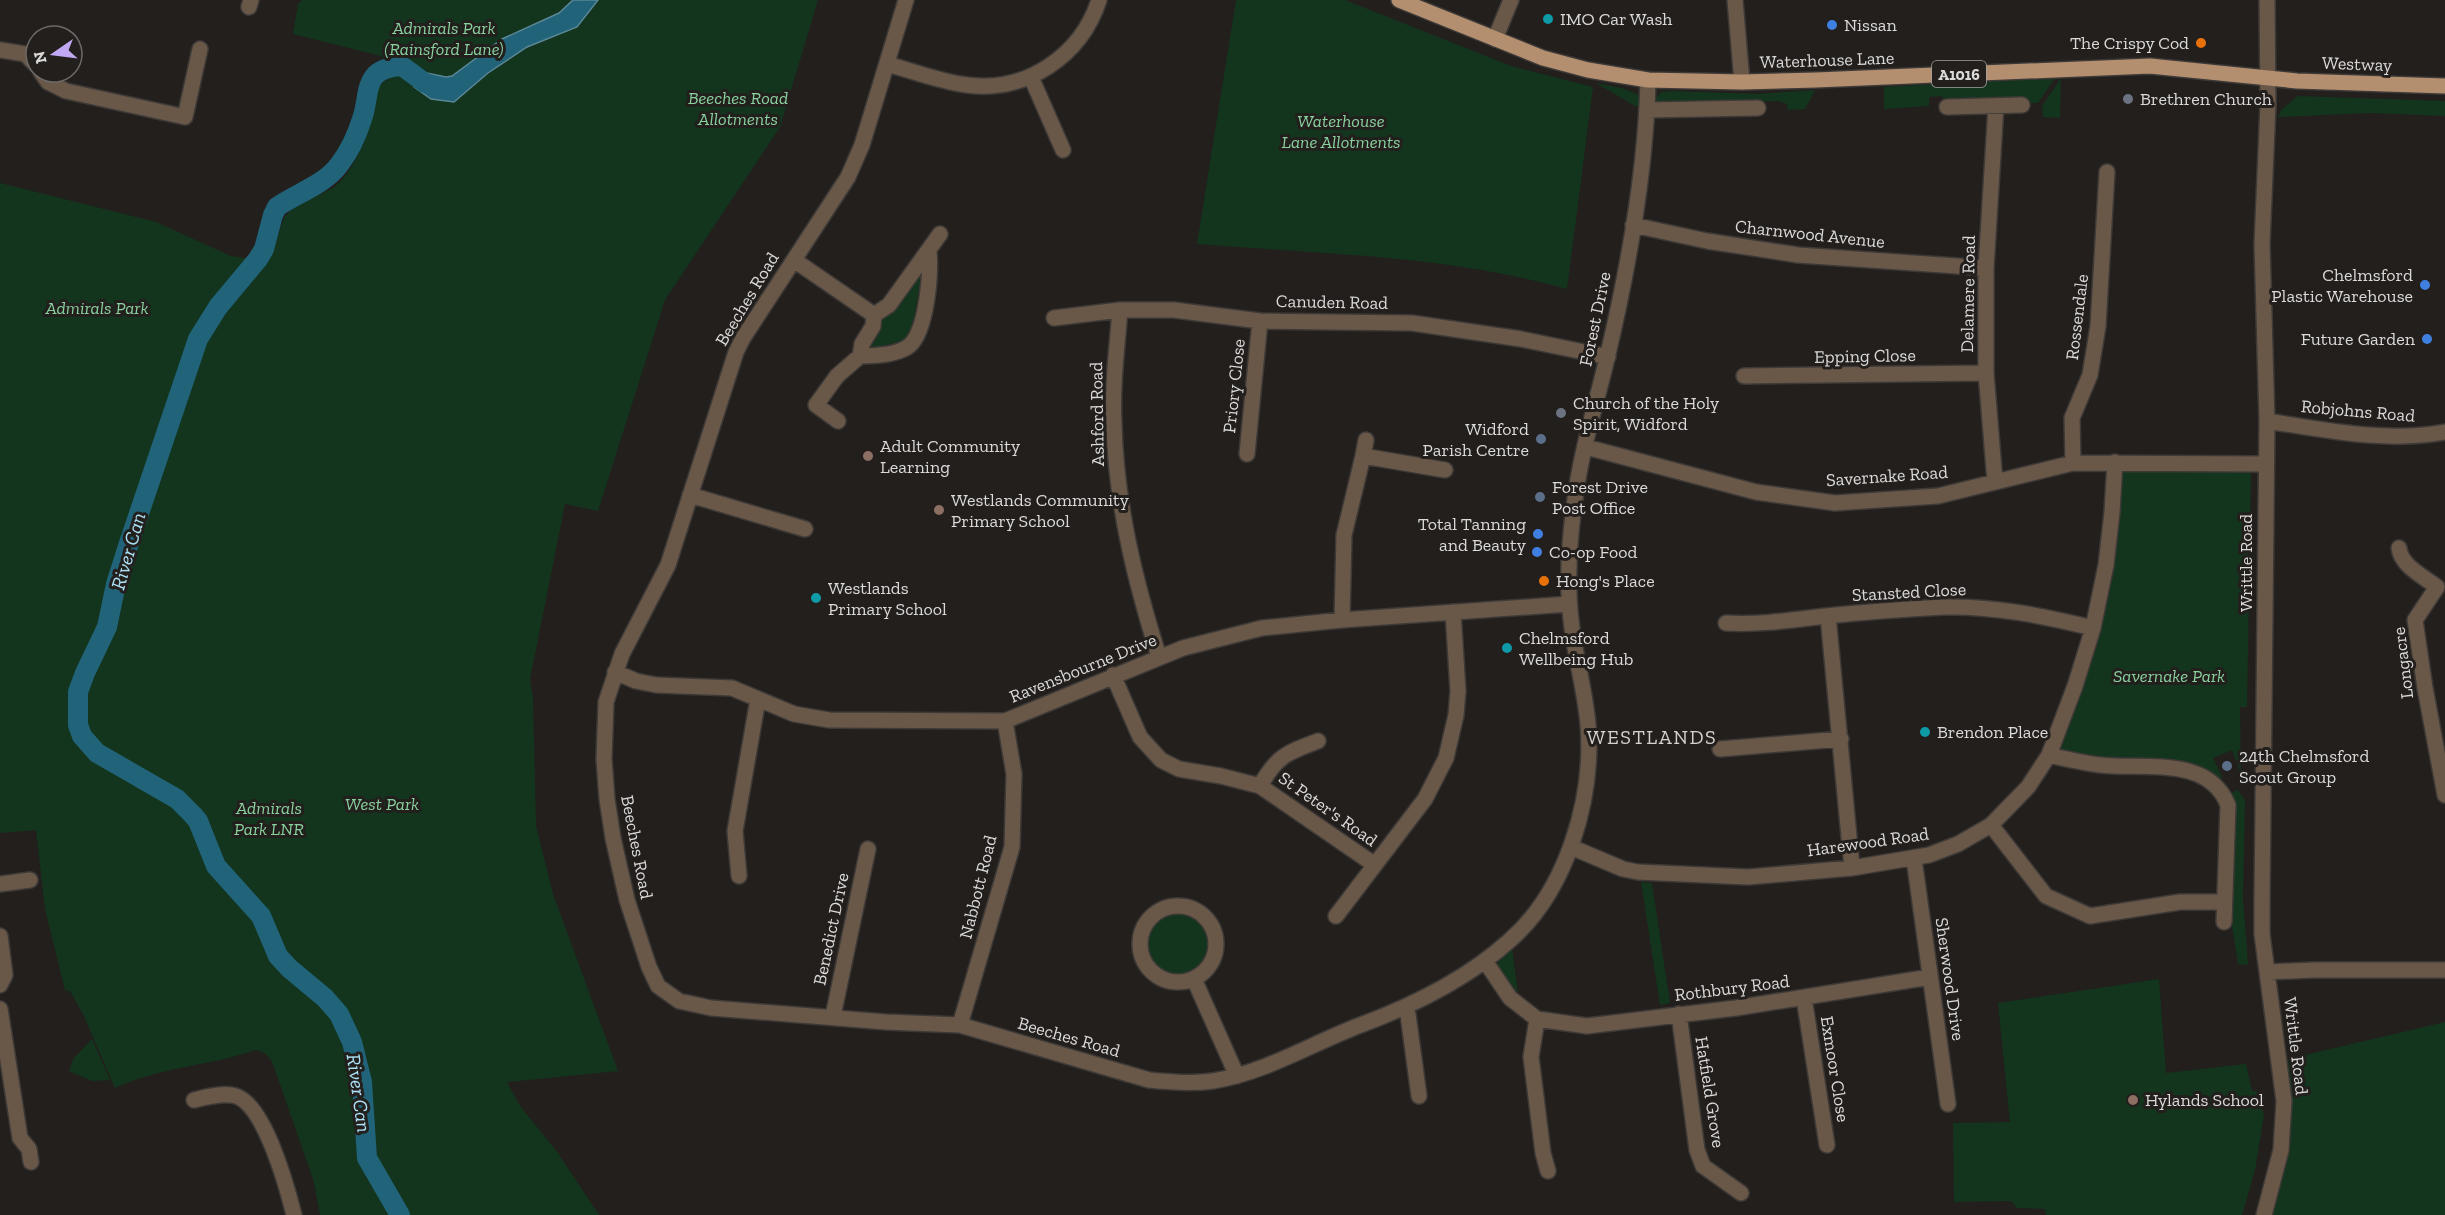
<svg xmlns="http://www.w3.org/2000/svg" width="2445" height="1215" viewBox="0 0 2445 1215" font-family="'Zilla Slab',serif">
<rect width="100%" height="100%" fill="#221f1d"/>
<!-- green -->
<path fill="#13351e" d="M302 0H818L780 127 665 300 598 511 565 504 530 679 533 699 536 826 553 894 618 1071 507 1082 520 1106 558 1153 599 1215H320L314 1182 274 1067C270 1057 267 1053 256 1050 209 1066 160 1067 115 1088L83 1014 70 991 65 990 45 909 36 830 0 833V183L156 222 231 256 269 261 284 218C301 197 314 200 334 187 351 176 369 134 373 114 374 105 374 96 377 87L394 75 410 58 404 57 386 62 381 56 293 34 298 4Z
M1236 0H1345L1511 66 1593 87 1567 289C1447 255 1320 254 1197 244Z
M2055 78 2038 103 1947 101 1941 96 1929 97V106L1884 109V87Z
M2061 78 2060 118 2043 117 2042 106Z
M1596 83 1622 88 1639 95 1641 107 1635 106Z
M1815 90 1805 109 1788 110 1787 104 1779 101 1660 105 1655 99 1661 92 1670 91 1758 94Z
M2298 96 2445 101V116L2369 113 2278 117 2281 110Z
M918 270 926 274 921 278 914 317 917 322 903 344 898 342 878 347 876 351 868 349 877 324Z
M2127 469 2251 473 2247 707H2240L2241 774 2232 750 2213 758 2223 779 2198 767 2059 754 2097 646 2112 579 2121 475Z
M2238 790 2245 800 2243 898 2248 965 2238 964 2232 926 2229 794Z
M1641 882 1652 883 1670 1003 1660 1005Z
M1145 944a33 33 0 1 1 66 0a33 33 0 1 1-66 0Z
M1512 947 1518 993 1498 966 1499 959Z
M2159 979 2166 1073 2246 1064 2252 1091H2257L2264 1115 2255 1170 2242 1215H2046L2045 1209 2017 1208 2011 1201 1954 1202 1953 1123 2010 1122 1998 1003Z
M2445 1022V1215H2270L2287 1162 2292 1102 2288 1059Z
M92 1039 110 1080 92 1081 69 1071 74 1058Z"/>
<!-- water -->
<path fill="#216379" stroke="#598796" stroke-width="1.5" d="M573 0H598L577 27 527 47 488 73 454 102 431 99 414 87 427 73 446 77 452 76 502 39 559 13Z"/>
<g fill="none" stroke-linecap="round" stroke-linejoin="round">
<!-- river -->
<path stroke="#216379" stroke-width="20" d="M400 1215 367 1158 362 1082 352 1042 339 1014 325 998 289 968 278 956 261 916 216 866 198 821 193 815 177 799 97 753 82 736 78 725V692L85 673 107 627 116 584 129 543 198 339 218 307 258 259 264 249 273 215 277 207C297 193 324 185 339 165 349 152 357 135 362 119 371 94 361 68 402 66L425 83 446 89"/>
<!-- minor casing -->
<g stroke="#3c3937" stroke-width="18">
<path id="minor" d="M906 0 862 145 848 177 743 338 736 352 668 565 622 654 606 702 604 759 607 799 613 838 627 900 649 967 658 986 679 1001 711 1008 886 1022 960 1025 1149 1080C1170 1082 1192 1084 1213 1081 1264 1073 1311 1044 1358 1026 1412 1006 1466 980 1509 941 1567 891 1594 798 1588 724 1585 691 1576 660 1572 628 1566 586 1569 541 1575 499 1581 450 1597 402 1608 354 1628 269 1646 168 1648 80
M1735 0 1742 82
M249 7 251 0
M1495 39 1511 0
M0 50 25 54 36 65
M887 64C913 71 940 82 967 85 1026 93 1081 56 1099 0
M41 72 48 82 66 91 185 117 200 49
M1031 77 1063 150
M1947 107 2022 105
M1647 110 1758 108
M1633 225 1707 241 1798 255 1986 268
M794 260 874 315
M1120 310C1117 348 1112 386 1114 424 1116 504 1135 581 1159 657
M1054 318 1120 310H1174L1260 321 1412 323 1521 339 1608 357
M860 356C874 356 897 355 909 346 927 331 931 273 929 252
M1744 376 1986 373
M838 421 816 405 837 376 860 356 862 344 873 326 874 315 889 305 940 234
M2267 421C2326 430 2386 443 2445 432
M1586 447 1756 492 1835 503 1938 496 2073 463 2266 464
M1247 454 1260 321
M1363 456 1366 440
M2073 463 2072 418 2090 375 2098 326 2107 172
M1995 482 1986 373V268L1996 106
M690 495 805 529
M2399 548C2401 566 2423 576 2437 587L2415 620 2425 688 2445 795
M1828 616 1852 868
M1342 620 1344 535 1363 456 1445 470
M1726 623C1760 625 1792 620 1826 616 1865 612 1905 609 1944 607 1995 606 2044 616 2093 628
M615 672 636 681 656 685 732 688 794 714 829 720 1005 721 1183 648 1262 628 1342 620 1569 604
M1113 675 1140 737 1161 760 1179 769 1221 776 1260 786 1375 865
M1720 749 1841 739
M2049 755C2066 759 2083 763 2100 765 2144 770 2208 755 2228 805L2224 922
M1260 786C1277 756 1286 753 1318 741
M1991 825 2046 896 2090 916 2180 902H2224
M1571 847 1623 869 1638 872 1748 877 1852 868 1929 855 1958 844 1991 825 2028 787 2049 755 2075 686 2093 628 2106 565 2112 512 2115 462
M1914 859 1948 1104
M739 876 735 831 758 699
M0 884 30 880
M1140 944a38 38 0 1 1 76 0a38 38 0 1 1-76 0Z
M1336 916 1425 799 1446 758 1456 715 1458 691 1453 612
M0 936 5 975 0 985
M1485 961 1510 998 1537 1019 1587 1026 1736 1008 1930 977
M2267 972 2314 970H2445
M1194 979 1237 1076
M1804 998 1827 1145
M1407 1007 1419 1096
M0 1009 20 1138 29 1149 31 1162
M1679 1014 1697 1150 1703 1166 1741 1193
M833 1016 868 849
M1537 1019 1531 1057 1543 1153 1548 1171
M960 1025 1012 847 1014 774 1005 721
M194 1100C206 1097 224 1092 236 1096 265 1106 287 1187 294 1215
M2264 1215 2281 1150 2284 1101 2262 934V901L2267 421 2262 244 2268 105 2267 0"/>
</g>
<!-- major casing -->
<g stroke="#3c3937" stroke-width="18">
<path id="major" d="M1399 0 1543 58 1588 70 1648 80 1742 82 1816 80 2150 66 2297 81 2445 86"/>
</g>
<!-- minor -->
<use href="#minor" stroke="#695748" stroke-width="15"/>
<!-- major -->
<use href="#major" stroke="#b38e6f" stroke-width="15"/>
</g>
<!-- markers -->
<g fill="#0f9aa8" stroke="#221f1d" stroke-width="2">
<circle cx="1548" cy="19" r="6"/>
<circle cx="816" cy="598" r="6"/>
<circle cx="1507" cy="648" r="6"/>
<circle cx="1925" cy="732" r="6"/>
</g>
<g fill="#3f7fe0" stroke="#221f1d" stroke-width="2">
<circle cx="1832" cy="25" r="6"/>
<circle cx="2425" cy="285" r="6"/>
<circle cx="2427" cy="339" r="6"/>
<circle cx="1538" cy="534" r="6"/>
<circle cx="1537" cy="552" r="6"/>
</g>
<g fill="#e8710a" stroke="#221f1d" stroke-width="2">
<circle cx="2201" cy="43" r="6"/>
<circle cx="1544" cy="581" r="6"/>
</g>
<g fill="#6b7280" stroke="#221f1d" stroke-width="2">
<circle cx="2128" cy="99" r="6"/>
<circle cx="1561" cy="413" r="6"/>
</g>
<g fill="#5c6f8a" stroke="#221f1d" stroke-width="2">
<circle cx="1541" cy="439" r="6"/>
<circle cx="1540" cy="497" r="6"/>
<circle cx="2227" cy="766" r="6"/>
</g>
<g fill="#8d6e63" stroke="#221f1d" stroke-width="2">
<circle cx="868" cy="456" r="6"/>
<circle cx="939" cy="510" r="6"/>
<circle cx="2133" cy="1100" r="6"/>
</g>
<g text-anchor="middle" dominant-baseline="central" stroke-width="6" stroke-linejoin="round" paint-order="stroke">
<!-- shield labels -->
<rect fill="#221f1d" stroke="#a4a2a1" stroke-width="1.5" x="1932" y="61" width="54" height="26" rx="4.5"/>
<g font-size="16" font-weight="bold" fill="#dcdad9">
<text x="1959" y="74">A1016</text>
</g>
<!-- poi labels -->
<g font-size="18" fill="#dcdad9" stroke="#221f1d" text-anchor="start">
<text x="1560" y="19">IMO Car Wash</text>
<text x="1844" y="25">Nissan</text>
<text x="2189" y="43" text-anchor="end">The Crispy Cod</text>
<text x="2140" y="99">Brethren Church</text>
<text x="2413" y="275" text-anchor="end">Chelmsford<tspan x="2413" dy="21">Plastic Warehouse</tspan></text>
<text x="2415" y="339" text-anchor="end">Future Garden</text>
<text x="1573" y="403">Church of the Holy<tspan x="1573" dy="21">Spirit, Widford</tspan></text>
<text x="1529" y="429" text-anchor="end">Widford<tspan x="1529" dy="21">Parish Centre</tspan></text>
<text x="880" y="446">Adult Community<tspan x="880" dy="21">Learning</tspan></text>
<text x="1552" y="487">Forest Drive<tspan x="1552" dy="21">Post Office</tspan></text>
<text x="951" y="500">Westlands Community<tspan x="951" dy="21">Primary School</tspan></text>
<text x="1526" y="524" text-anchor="end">Total Tanning<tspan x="1526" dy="21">and Beauty</tspan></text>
<text x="1549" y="552">Co-op Food</text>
<text x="1556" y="581">Hong's Place</text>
<text x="828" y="588">Westlands<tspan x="828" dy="21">Primary School</tspan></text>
<text x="1519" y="638">Chelmsford<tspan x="1519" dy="21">Wellbeing Hub</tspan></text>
<text x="1937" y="732">Brendon Place</text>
<text x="2239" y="756">24th Chelmsford<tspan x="2239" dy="21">Scout Group</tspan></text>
<text x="2145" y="1100">Hylands School</text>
</g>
<!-- park labels -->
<g font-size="18" font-style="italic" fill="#89d19e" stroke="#221f1d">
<text x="444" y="28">Admirals Park<tspan x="444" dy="21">(Rainsford Lane)</tspan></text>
<text x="738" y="98">Beeches Road<tspan x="738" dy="21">Allotments</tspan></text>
<text x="1341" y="121">Waterhouse<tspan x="1341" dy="21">Lane Allotments</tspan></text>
<text x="97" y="308">Admirals Park</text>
<text x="2169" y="676">Savernake Park</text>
<text x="382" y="804">West Park</text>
<text x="269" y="808">Admirals<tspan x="269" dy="21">Park LNR</tspan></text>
</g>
<!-- street labels -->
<g font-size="18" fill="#dcdad9" stroke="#221f1d">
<text transform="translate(1827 60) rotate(-2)">Waterhouse Lane</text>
<text transform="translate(2357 64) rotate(2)">Westway</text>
<text transform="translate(1810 234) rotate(6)">Charnwood Avenue</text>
<text transform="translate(1968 294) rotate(-89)">Delamere Road</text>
<text transform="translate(747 299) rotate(-59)">Beeches Road</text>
<text transform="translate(1332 302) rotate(1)">Canuden Road</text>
<text transform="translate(2077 317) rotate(-83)">Rossendale</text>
<text transform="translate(1595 319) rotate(-78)">Forest Drive</text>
<text transform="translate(1865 356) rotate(-1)">Epping Close</text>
<text transform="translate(1234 386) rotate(-84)">Priory Close</text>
<text transform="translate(2358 411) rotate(5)">Robjohns Road</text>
<text transform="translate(1097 414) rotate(-91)">Ashford Road</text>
<text transform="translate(1887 476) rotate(-4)">Savernake Road</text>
<text transform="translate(2246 563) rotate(-90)">Writtle Road</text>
<text transform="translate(1909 592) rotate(-3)">Stansted Close</text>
<text transform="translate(2403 663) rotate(-97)">Longacre</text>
<text transform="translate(1083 668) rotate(-22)">Ravensbourne Drive</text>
<text transform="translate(1328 809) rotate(35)">St Peter's Road</text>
<text transform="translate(1868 842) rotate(-8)">Harewood Road</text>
<text transform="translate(637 847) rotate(79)">Beeches Road</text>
<text transform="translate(978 887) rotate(-76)">Nabbott Road</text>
<text transform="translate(831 929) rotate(-78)">Benedict Drive</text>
<text transform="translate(1950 979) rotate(82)">Sherwood Drive</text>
<text transform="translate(1732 988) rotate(-7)">Rothbury Road</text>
<text transform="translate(1069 1037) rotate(16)">Beeches Road</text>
<text transform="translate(2296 1046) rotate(83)">Writtle Road</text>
<text transform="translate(1835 1069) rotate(81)">Exmoor Close</text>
<text transform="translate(1710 1092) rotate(81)">Hatfield Grove</text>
</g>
<!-- water labels -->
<g font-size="20" font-style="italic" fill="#ace1f6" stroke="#221f1d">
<text transform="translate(128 551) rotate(-74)">River Can</text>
<text transform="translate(359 1093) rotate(82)">River Can</text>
</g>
<!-- neighbourhood labels -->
<g font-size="20" letter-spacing="1.5" fill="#d5d1ce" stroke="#221f1d">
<text x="1652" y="737">WESTLANDS</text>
</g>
</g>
<!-- north arrow -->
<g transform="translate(54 54) rotate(256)"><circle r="28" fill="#221f1d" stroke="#6c6a68" stroke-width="1.5"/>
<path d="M0-4.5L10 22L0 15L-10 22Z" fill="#c1a8f3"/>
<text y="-9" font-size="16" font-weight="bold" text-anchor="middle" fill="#dcdad9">N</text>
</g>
</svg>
